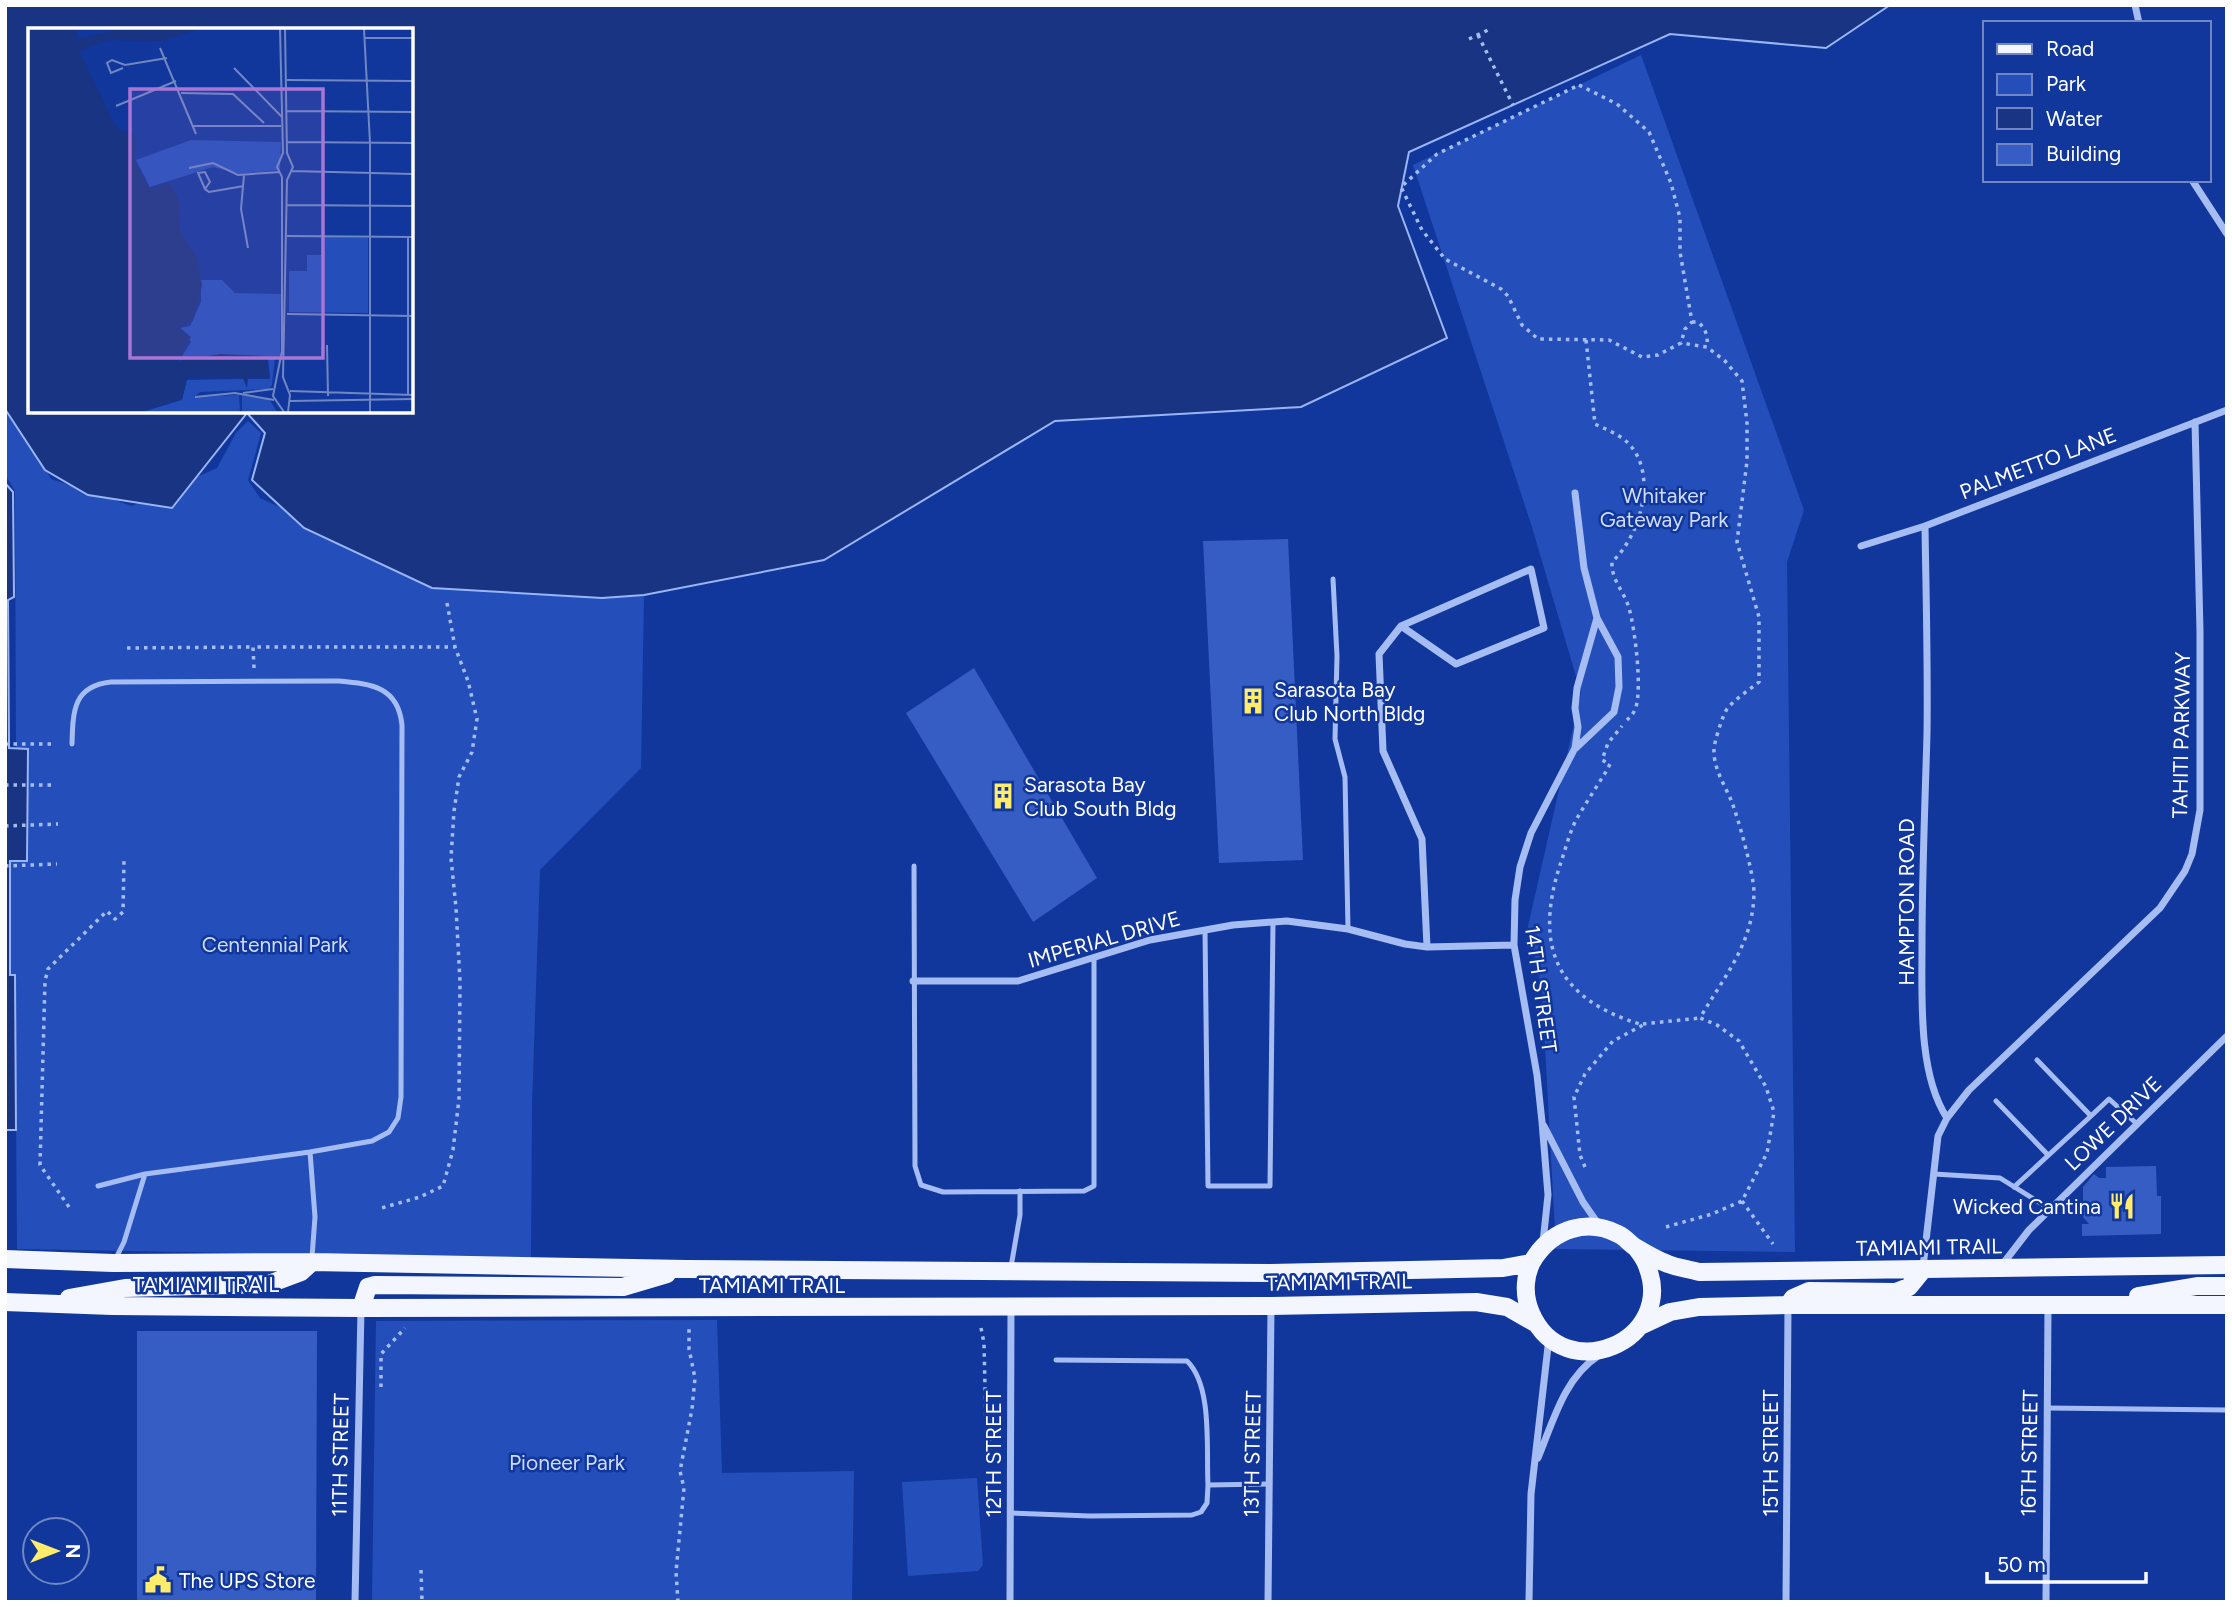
<svg xmlns="http://www.w3.org/2000/svg" width="2232" height="1607" viewBox="0 0 2232 1607" font-family="Figtree,sans-serif">
<rect width="100%" height="100%" fill="#11379c"/>
<!-- green -->
<path fill="#244fbb" d="M1641 55 1804 510 1787 562 1795 1252 1556 1249 1542 991 1528 926 1581 693 1531 524 1413 165Z
M5 411 22 429 51 479 132 506 217 468 236 433 248 421 261 433 248 480 260 498 459 590 644 595 641 768 540 870 532 1105 531 1258 17 1249 15 976 10 975V861L27 860 28 749H16L15 491 5 474Z
M717 1320 722 1473 854 1471 852 1602H372L376 1321Z
M977 1478 983 1565 978 1571 908 1576 902 1482Z"/>
<!-- water -->
<path fill="#183482" stroke="#98b5f8" stroke-width="2" fill-rule="evenodd" d="M5 5H1890L1826 48 1670 34 1409 152 1398 206 1447 338 1301 407 1055 421 824 560 644 595 602 598 432 588 304 528 252 480 265 433 247 413 172 508 88 495 45 470 5 409ZM30 30H411V411H30Z
M5 483 13 492 14 597 8 600 9 748 28 749 27 861H10V975H15L16 1130H5Z"/>
<!-- building -->
<path fill="#355dc3" d="M1288 539 1303 860 1219 863 1203 541Z
M974 668 1097 878 1033 922 906 713Z
M2156 1166 2157 1196H2161V1234L2082 1236V1224H2089L2083 1217V1187L2094 1174 2099 1178H2106V1167Z
M137 1331H317L316 1602H137Z"/>
<g fill="none" stroke-linecap="round" stroke-linejoin="round">
<!-- path -->
<path stroke="#a6bdf4" stroke-width="3.5" stroke-dasharray="3.5 5" stroke-linecap="butt" d="M1478 35 1513 105
M1469 39 1488 30
M1579 85 1617 104 1649 132 1671 183 1680 218V252L1692 322 1685 329 1681 343 1658 355 1642 357 1609 340 1538 339 1522 325 1508 296 1501 289 1445 259 1422 230 1401 187 1437 154Z
M1692 322H1698C1706 329 1708 336 1707 347
M1586 340 1595 424C1605 429 1619 434 1628 443 1659 474 1640 536 1612 562 1611 580 1624 591 1629 608 1635 629 1642 686 1636 707 1634 713 1631 716 1627 720
M447 603 455 647
M127 648 253 647
M254 668 253 647H455L468 681 477 719 472 752 459 777 454 811 451 858 456 908 460 981 459 1099 453 1150 443 1186 420 1197 378 1209
M5 744H51
M5 785H56
M5 826 58 824
M5 866 57 864
M1643 1024 1700 1018
M1585 1167 1580 1155 1574 1097 1585 1074 1613 1041 1643 1025C1558 1000 1533 949 1560 865 1565 851 1569 834 1576 820 1586 803 1597 786 1607 770L1610 764 1602 760 1608 743 1622 726
M1742 1201 1773 1244
M69 1207 40 1165 45 981 48 969 107 911 115 919 123 912 124 861
M1666 1227 1712 1214 1742 1201 1767 1153 1774 1112 1766 1087 1739 1041 1717 1025 1700 1018C1725 975 1753 944 1754 893 1754 874 1738 817 1731 800 1724 784 1713 767 1714 749 1714 743 1723 714 1727 709 1735 699 1749 690 1759 682V617L1737 542 1747 461V423L1742 381 1725 361 1707 347 1681 343
M981 1328 984 1343 986 1431 995 1453
M381 1387V1354L405 1328
M421 1570 422 1602
M678 1602 676 1572 684 1488 680 1471 692 1409 695 1378 689 1349V1327"/>
<!-- lane -->
<path stroke="#a6bdf4" stroke-width="5" d="M1333 579 1337 656 1335 739 1345 777 1348 929
M72 744C73 711 73 686 111 682L338 681C371 684 398 686 402 725L401 1097 398 1118 389 1132 372 1141 310 1152 145 1174 98 1186
M914 866 915 1166 921 1185 943 1192 1084 1191 1094 1186V957
M1205 930 1208 1186H1270L1273 922
M1996 1101 2048 1155
M2091 1116 2109 1099 2137 1124
M310 1152 315 1217 312 1257
M1934 1174 2000 1178 2050 1209
M2014 1187 2091 1116 2037 1060
M115 1260 124 1242 145 1174
M1011 1267 1020 1215V1191
M1056 1360 1187 1361C1213 1386 1206 1450 1208 1485L1269 1484
M2047 1408 2227 1410
M1010 1513 1090 1516 1192 1515 1201 1512 1207 1503 1208 1485"/>
<!-- street -->
<path stroke="#a6bdf4" stroke-width="7" d="M2135 5 2139 23
M2192 180 2227 234
M1575 493 1584 568 1597 618 1618 657 1619 687 1614 712 1576 748
M1861 546 1925 526 2227 410
M1401 626 1456 664 1544 628 1531 569 1401 626 1379 654 1383 751 1422 839 1427 947
M913 981H1018L1150 940 1233 925 1287 921 1348 929 1405 944 1427 947 1514 945
M1947 1118 1969 1090 2160 908 2185 871 2192 854 2200 810V631L2195 422
M1544 1126 1583 1202 1599 1225
M1543 1242 1548 1195 1542 1122 1537 1075 1514 945 1515 900 1520 867 1531 833 1575 748 1578 727 1575 708 1577 688 1597 618
M2002 1265 2029 1230 2227 1036
M1923 1267 1938 1136 1947 1118C1918 1074 1922 998 1922 946 1922 875 1925 805 1927 734 1928 665 1926 595 1925 526
M1538 1458C1553 1422 1564 1378 1598 1356
M355 1602 361 1309
M1010 1602 1011 1308
M1268 1602 1271 1307
M1529 1602 1531 1494 1549 1338
M1786 1602 1788 1306
M2046 1602 2048 1305"/>
<!-- primary -->
<path stroke="#f4f6ff" stroke-width="18" d="M1636 1248C1640 1253 1645 1260 1647 1266 1677 1341 1564 1389 1531 1313 1523 1295 1524 1273 1535 1257 1554 1229 1587 1218 1618 1234 1625 1237 1629 1243 1635 1247 1645 1253 1657 1260 1668 1264 1678 1268 1689 1269 1699 1272L2227 1265
M5 1259 113 1263 312 1262 687 1269 1270 1273 1503 1268 1531 1263
M2138 1296 2197 1286H2227
M69 1298 125 1288 269 1284 301 1272 312 1262
M5 1302 112 1306 361 1308 1271 1306 1476 1302 1507 1307 1535 1323
M1788 1305 1793 1298 1809 1291 1896 1292 1909 1287 1922 1271
M361 1308 368 1287 375 1285 623 1287 667 1274
M1640 1326 1670 1312 1699 1307 1788 1305H2227"/>
</g>
<!-- icons -->
<defs>
<g id="building-bare" transform="scale(2.1)"><path d="M-4-6H4V6H1V3H-1V6H-4ZM-2.5-4.3h1.7v1.8h-1.7ZM.8-4.3h1.7v1.8H.8ZM-2.5-1h1.7V.8h-1.7ZM.8-1h1.7V.8H.8Z" fill="#ffec6a" stroke="#11379c" stroke-width="2.5" paint-order="stroke"/></g>
<g id="restaurant-bare" transform="scale(2.1)"><path d="M-5-6h1v4h1v-4h1v4h1v-4h1v5L-1.5 .5V6h-2V.5L-5-1ZM5-6V6H3V1.5H1.5Q1.5-4 5-6Z" fill="#ffec6a" stroke="#11379c" stroke-width="2.5" paint-order="stroke"/></g>
<g id="civic-bare" transform="scale(2.1)"><path d="M-.6-6.5H3V-4.5H.6V-3L4-1V1h2V6H-6V1h2V-1L-.6-3ZM-1.2 2.5V6h2.4V2.5Z" fill="#ffec6a" stroke="#11379c" stroke-width="2.5" paint-order="stroke"/></g>
</defs>
<g fill-rule="evenodd">
<use href="#building-bare" x="1253" y="701"/>
<use href="#building-bare" x="1003" y="796"/>
<use href="#restaurant-bare" x="2122" y="1206"/>
<use href="#civic-bare" x="158" y="1580"/>
</g>
<g text-anchor="middle" dominant-baseline="central" stroke-width="5" stroke-linejoin="round" paint-order="stroke">
<!-- street labels -->
<g font-size="21" fill="#fff" stroke="#11379c">
<text transform="translate(2038 463) rotate(-21)">PALMETTO LANE</text>
<text transform="translate(2181 735) rotate(-89)">TAHITI PARKWAY</text>
<text transform="translate(1906 902) rotate(-90)">HAMPTON ROAD</text>
<text transform="translate(1104 939) rotate(-16)">IMPERIAL DRIVE</text>
<text transform="translate(1541 989) rotate(82)">14TH STREET</text>
<text transform="translate(2113 1123) rotate(-44)">LOWE DRIVE</text>
<text transform="translate(1929 1247) rotate(-1)">TAMIAMI TRAIL</text>
<text transform="translate(1339 1282) rotate(-1)">TAMIAMI TRAIL</text>
<text x="206" y="1284">TAMIAMI TRAIL</text>
<text x="772" y="1285">TAMIAMI TRAIL</text>
<text transform="translate(1770 1453) rotate(-90)">15TH STREET</text>
<text transform="translate(2029 1453) rotate(-89)">16TH STREET</text>
<text transform="translate(993 1454) rotate(-90)">12TH STREET</text>
<text transform="translate(1252 1454) rotate(-89)">13TH STREET</text>
<text transform="translate(340 1455) rotate(-89)">11TH STREET</text>
</g>
<!-- park labels -->
<g font-size="21" fill="#cfdcfe" stroke="#11379c">
<text x="1664" y="495">Whitaker<tspan x="1664" dy="24">Gateway Park</tspan></text>
<text x="275" y="944">Centennial Park</text>
<text x="567" y="1462">Pioneer Park</text>
</g>
<!-- poi labels -->
<g font-size="21" fill="#fff" stroke="#11379c" text-anchor="start">
<text x="1274" y="689">Sarasota Bay<tspan x="1274" dy="24">Club North Bldg</tspan></text>
<text x="1024" y="784">Sarasota Bay<tspan x="1024" dy="24">Club South Bldg</tspan></text>
<text x="2101" y="1206" text-anchor="end">Wicked Cantina</text>
<text x="179" y="1580">The UPS Store</text>
</g>
</g>
<!-- overview -->
<g transform="translate(28 28)">
<rect width="385" height="385" fill="#11379c"/>
<path d="M163 112 253 114 252 142 213 146 185 139 122 159 108 132ZM295 209 340 210V285L261 284V243H279V227H296ZM173 252H194L207 265 253 266 252 328H161L151 333 163 314 152 300 162 298 173 274ZM240 329H247L244 357 241 361 172 364 166 369 211 367 212 384H114L154 372 159 352 215 351 219 360 220 351H242ZM214 367 241 371 249 384H214Z" fill="#244fbb"/>
<path d="M0 1H48L50 11 92 1H172L135 13 80 12 51 23 86 95 94 104 102 102 108 110 106 129 120 160 142 155 151 173 152 203 169 230 174 257 165 293 152 300 163 309 150 333 192 326 238 328 242 350H219V358L216 350H159L154 371 113 384H0Z" fill="#183482"/>
<path fill="none" stroke="#7087c4" stroke-width="2" d="M252 1 255 125 249 139 254 149V323L245 368 256 384M257 1 259 125 265 139 259 152 255 349 262 367 260 384M336 1 342 115V384M336 10H385M132 20 168 106M95 40 83 45 79 35 84 32 97 37 139 30M206 40 254 89M259 52 385 53M153 65 205 66 236 95M88 78 148 53M259 83 385 84M165 98H253M259 114 385 115M161 140 185 135 210 147 252 144M263 143 385 146M216 147 213 181 220 220M177 161 182 154 177 144 170 145 177 161 181 164 216 158M259 177 385 178M259 208 385 209M380 209V367M259 286 385 288M299 317 300 368M262 363 385 367M215 365 245 361M167 369 207 365 246 372M262 373 385 371"/>
<path fill="#a976d5" fill-opacity="0.15" stroke="#a976d5" stroke-width="3.5" d="M102 61H295V330H102Z"/>
<rect width="385" height="385" fill="none" stroke="#fff" stroke-width="3.5"/>
</g>
<!-- border -->
<rect width="2232" height="1607" fill="none" stroke="#ffffff" stroke-width="14"/>
<!-- legend -->
<rect x="1983" y="21" width="228" height="161" fill="#11379c" stroke="#7087c4" stroke-width="2"/>
<rect x="1997" y="44" width="35" height="10" fill="#f4f6ff" stroke="#7087c4" stroke-width="2"/>
<text x="2046" y="56" font-size="21" fill="#ffffff">Road</text>
<rect x="1997" y="74" width="35" height="21" fill="#244fbb" stroke="#7087c4" stroke-width="2"/>
<text x="2046" y="91" font-size="21" fill="#ffffff">Park</text>
<rect x="1997" y="108" width="35" height="21" fill="#183482" stroke="#7087c4" stroke-width="2"/>
<text x="2046" y="126" font-size="21" fill="#ffffff">Water</text>
<rect x="1997" y="144" width="35" height="21" fill="#355dc3" stroke="#7087c4" stroke-width="2"/>
<text x="2046" y="161" font-size="21" fill="#ffffff">Building</text>
<!-- north arrow -->
<g transform="translate(56 1551) rotate(90)"><circle r="33" fill="#11379c" stroke="#7087c4" stroke-width="2"/>
<path d="M0-5L12 26L0 18L-12 26Z" fill="#ffec6a"/>
<text y="-10" font-size="19" font-weight="bold" text-anchor="middle" fill="#ffffff">N</text>
</g>
<!-- scale -->
<path d="M1987 1572v10h159v-10" fill="none" stroke="#ffffff" stroke-width="3.5"/>
<text x="1997" y="1572" font-size="21" fill="#ffffff" stroke="#11379c" stroke-width="5" paint-order="stroke">50 m</text>
</svg>
